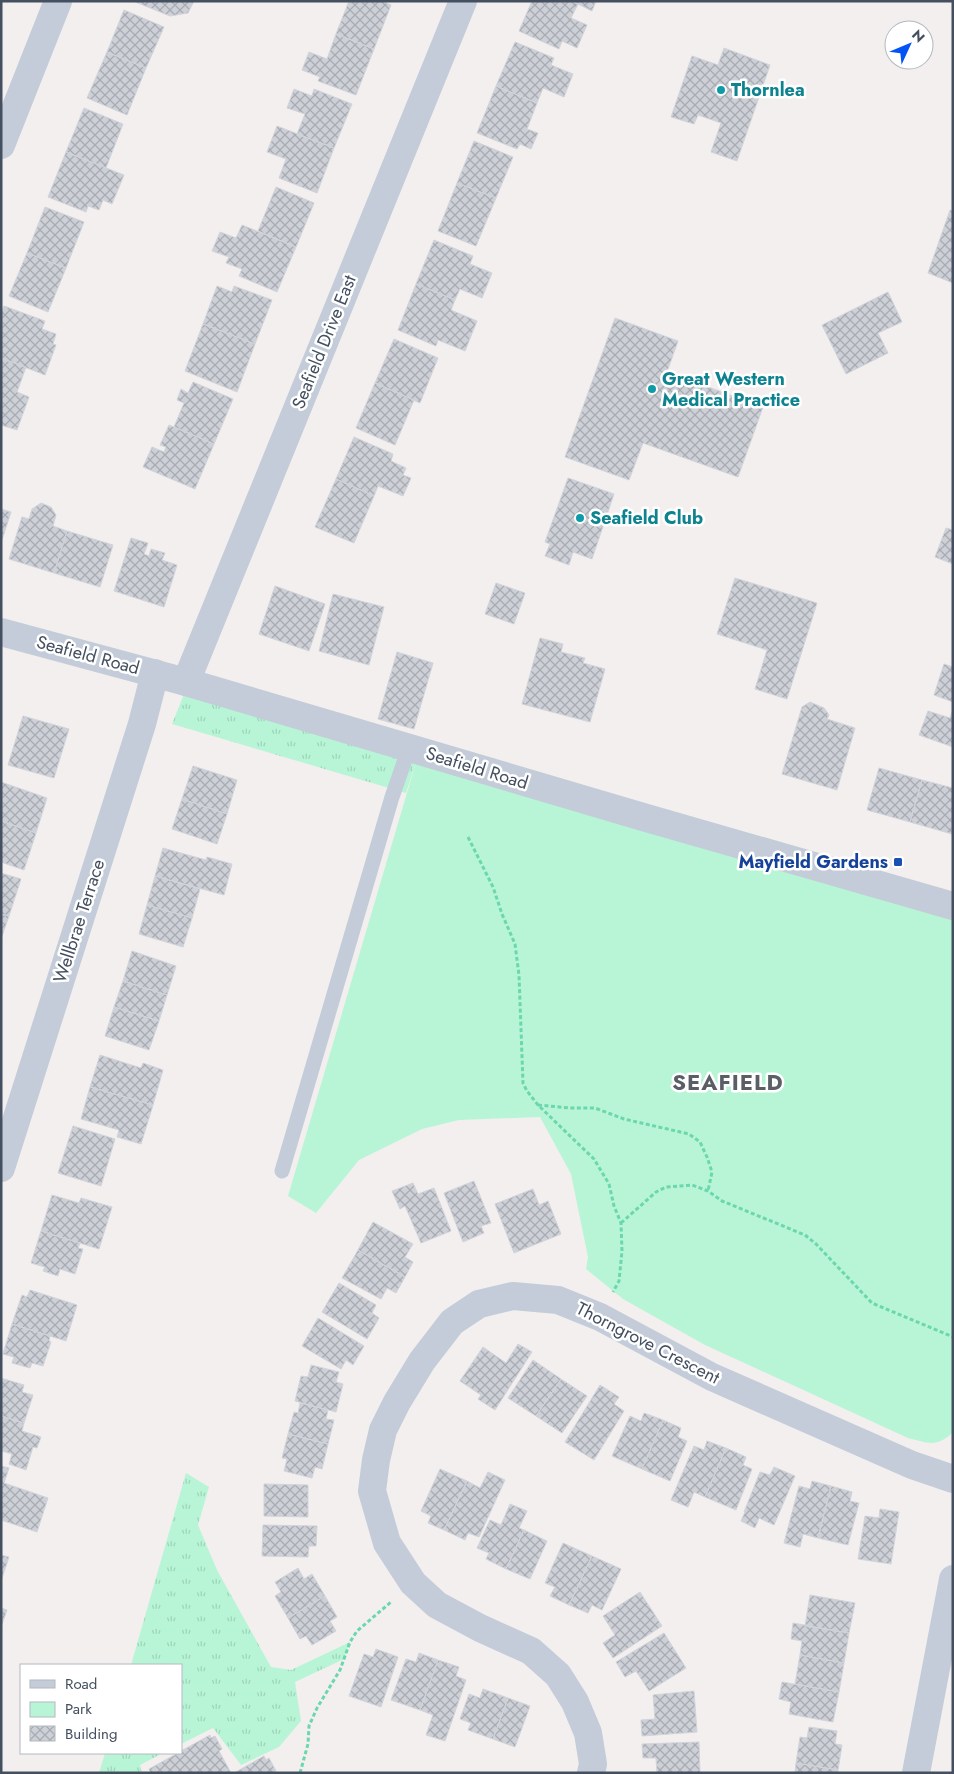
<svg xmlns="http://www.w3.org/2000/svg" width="954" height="1774" viewBox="0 0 954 1774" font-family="Jost,sans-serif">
<defs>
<pattern id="grass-tufts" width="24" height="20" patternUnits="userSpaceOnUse" patternTransform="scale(1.25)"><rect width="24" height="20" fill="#b8f5d6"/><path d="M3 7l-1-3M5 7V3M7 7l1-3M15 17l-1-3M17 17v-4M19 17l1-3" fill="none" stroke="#9fd4ba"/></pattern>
<pattern id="building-cross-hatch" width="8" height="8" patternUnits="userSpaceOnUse" patternTransform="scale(1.25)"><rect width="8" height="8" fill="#cdd0d7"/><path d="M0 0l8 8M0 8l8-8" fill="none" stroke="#a8abb2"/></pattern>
</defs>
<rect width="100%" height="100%" fill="#f2efee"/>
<!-- grass -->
<path fill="url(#grass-tufts)" d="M184 694 417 759 406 793 172 724Z
M186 1473 209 1487 198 1525 217 1570 271 1667 291 1670 350 1642 344 1659 295 1682 301 1721 279 1747 241 1765 213 1728 181 1744V1665H131Z
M105 1753H163L140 1765 142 1773H99Z"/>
<!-- park -->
<path fill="#b8f5d6" d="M417 759 953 919V1432C937 1448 928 1443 908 1438L705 1345 623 1299 586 1269 588 1257 571 1174 540 1117 459 1120 422 1129 359 1160 316 1213 288 1196Z"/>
<!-- building -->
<path fill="url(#building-cross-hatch)" stroke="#d2d4db" d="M133 1H194L188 13 170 16Z
M349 1H382L391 5 374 49 336 34Z
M532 1H572L578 4 571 18 587 25 577 48 562 41 559 49 519 31Z
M572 1H596L592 11Z
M124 10 164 27 146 68 107 52Z
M336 34 374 49 356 95 318 81 320 77 302 70 309 52 327 59Z
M515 42 554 58 551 65 573 74 564 97 543 88 537 103 496 86Z
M724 48 770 65 737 161 711 152 721 123 698 115 694 124 671 117 692 56 718 65Z
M107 52 146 68 127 115 87 98Z
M496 86 537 103 527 129 538 133 531 149 520 144 517 149 477 133Z
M294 89 312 96 314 89 352 104 334 148 297 134 305 114 287 108Z
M84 108 123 124 106 168 66 152Z
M277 126 334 148 317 193 279 178 286 159 267 152Z
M474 141 513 157 496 198 457 183Z
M66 152 124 175 112 204 103 200 99 210 88 206 86 212 48 197Z
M457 183 496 198 476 246 438 231Z
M276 187 314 203 296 247 258 231Z
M45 207 84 222 66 268 27 253Z
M950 210 953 211V283L928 273Z
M242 225 296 247 277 292 239 276 242 269 226 263 229 257 212 251 220 232 236 238Z
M434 240 473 256 470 264 492 273 482 298 460 289 455 300 416 284Z
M27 253 66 268 48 312 9 296Z
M416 284 455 300 451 310 477 321 465 351 438 340 436 346 398 330Z
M217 286 232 292 234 286 272 300 255 344 203 324Z
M888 292 902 322 878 333 888 353 846 374 822 325Z
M4 306 45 321 42 329 56 334 53 344 56 345 45 375 1 358V313Z
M615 318 678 341 667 372 763 407 738 477 643 443 629 480 565 457Z
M203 324 255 344 237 392 185 371Z
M394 339 438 358 420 403 375 383Z
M1 358 26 367 17 392 29 397 17 430 1 425Z
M193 382 233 399 214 444 174 427 184 403 177 400 181 389 188 393Z
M375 383 414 400 395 445 356 428Z
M169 425 214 444 195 489 143 467 152 447 164 452 166 447 160 445Z
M354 437 393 454 391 461 406 468 403 475 411 478 403 496 378 486 374 496 336 479Z
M568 478 614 494 592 559 573 552 569 565 545 556 550 544 545 542Z
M336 479 374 496 354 543 315 527Z
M41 503 51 507 56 515 53 526 67 531 54 573 9 559 22 517 29 519 32 509Z
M1 509 11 512 1 543Z
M946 528 953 530V564L935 557Z
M67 531 113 545 100 587 54 573Z
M131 538 148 543 144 554 149 556 151 549 165 553 162 560 177 565 164 607 114 591Z
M735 578 817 603 787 699 755 689 767 650 717 634Z
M496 583 525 593 514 624 485 614Z
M275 586 325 604 309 651 259 634Z
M333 594 384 607 369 665 319 651Z
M540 638 563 644 561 652 585 658 583 663 605 669 590 722 522 704Z
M397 652 433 663 414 729 378 719Z
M944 664 953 667V702L934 695Z
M810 702 824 708 829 715 827 719 855 728 837 790 782 774 802 707Z
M953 709V747L919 735 928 711 950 718Z
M23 716 69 729 54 778 8 765Z
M193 766 237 780 227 814 182 799Z
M879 768 922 780 910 822 867 810Z
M922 780 953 788 952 834 910 822Z
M1 782 47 798 36 833 1 821Z
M182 799 227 814 217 844 172 829Z
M1 821 36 833 24 870 1 862Z
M163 848 206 860 207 857 232 864 224 895 155 876Z
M1 873 21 879 9 916 1 914Z
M155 876 200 889 192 918 147 905Z
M147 905 192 918 183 947 139 934Z
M1 914 9 916 1 939Z
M132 951 176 966 167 995 123 981Z
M123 981 167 995 159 1021 114 1007Z
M114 1007 159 1021 149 1050 105 1036Z
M100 1055 141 1068 143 1063 163 1070 153 1105 90 1087Z
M90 1087 153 1105 141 1144 117 1137 119 1130 81 1119Z
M73 1126 115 1139 101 1186 58 1173Z
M474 1181 491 1223 481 1226 484 1233 463 1242 444 1193Z
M413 1183 418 1194 434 1188 451 1231 421 1243 405 1206 400 1209 392 1191Z
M533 1189 539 1205 548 1201 561 1234 514 1253 495 1204Z
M52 1195 79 1203 81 1198 112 1207 99 1249 41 1231Z
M373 1222 413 1244 405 1257 413 1262 405 1277 358 1250Z
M41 1231 80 1243 78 1248 83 1249 75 1274 60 1269 58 1276 43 1271 45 1267 31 1263Z
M358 1250 405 1277 396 1293 387 1288 381 1299 342 1278Z
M339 1283 376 1305 372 1313 379 1318 367 1339 322 1312Z
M30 1290 77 1305 66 1341 12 1324 22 1295 27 1297Z
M318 1318 364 1346 353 1365 346 1360 341 1369 302 1346Z
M12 1324 50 1336 49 1341 51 1342 43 1366 32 1363 30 1368 12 1363 14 1357 3 1354Z
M518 1344 532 1352 495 1410 478 1399 481 1395 460 1381 483 1347 506 1363Z
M533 1360 561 1379 536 1416 508 1398Z
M311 1365 339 1372 336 1382 343 1384 336 1412 295 1401 301 1376 308 1377Z
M1 1378 24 1385 22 1392 33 1395 24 1423 1 1416Z
M561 1379 587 1396 562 1433 536 1416Z
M600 1385 619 1397 614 1404 624 1411 594 1460 565 1442Z
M300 1403 328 1410 326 1419 334 1420 328 1444 288 1434 294 1412 298 1413Z
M644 1413 663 1420 642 1469 612 1456 630 1416 641 1421Z
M1 1416 24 1423 22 1431 41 1437 37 1448 33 1447 26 1470 9 1464 12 1454 2 1451 1 1455Z
M663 1420 681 1428 678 1437 687 1441 670 1481 642 1469Z
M288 1434 328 1444 322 1469 315 1467 312 1478 284 1471 287 1459 282 1458Z
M707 1441 726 1448 705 1497 694 1492 688 1507 671 1500 694 1446 704 1450Z
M726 1448 746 1457 743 1465 752 1469 736 1510 705 1497Z
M1 1466 9 1468 4 1483 48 1498 37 1532 1 1520Z
M774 1467 795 1476 774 1525 759 1518 755 1528 741 1521 745 1512H744L760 1472 770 1475Z
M440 1469 467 1481 444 1530 428 1523 431 1516 421 1511Z
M488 1472 505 1480 479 1537 468 1533 465 1540 444 1530 467 1481 480 1488Z
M812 1481 831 1486 818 1538 803 1534 800 1547 784 1543 799 1486 810 1489Z
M264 1484 308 1485V1517L264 1516Z
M831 1486 852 1492 850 1501 859 1503 848 1545 818 1538Z
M510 1504 527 1511 519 1528 524 1530 506 1569 486 1559 489 1553 477 1548 490 1520 501 1525Z
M880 1509 899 1512 891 1564 858 1559 865 1516 879 1518Z
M263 1525 317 1526 316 1546H309L308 1557 262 1556Z
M524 1530 547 1541 530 1579 506 1569Z
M563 1543 592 1556 569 1605 550 1596 555 1587 545 1583Z
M1 1555 9 1557 1 1581Z
M592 1556 621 1569 602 1610 592 1605 588 1613 569 1605Z
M298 1568 304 1579 312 1574 325 1596 288 1618 275 1596 281 1592 275 1582Z
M640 1592 662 1626 613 1658 603 1643 615 1635 603 1616Z
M810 1595 855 1603 849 1633 805 1626Z
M325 1596 337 1617 330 1621 336 1631 312 1645 306 1636 300 1639 288 1618Z
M1 1608 7 1610 1 1627Z
M793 1623 849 1633 844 1663 800 1655 802 1641 791 1639Z
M664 1633 686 1668 649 1691 636 1671 625 1677 616 1662Z
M376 1649 398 1657 381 1707 349 1696 364 1654 373 1657Z
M419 1653 438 1660 420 1710 391 1700 406 1659 416 1662Z
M800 1655 844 1663 839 1692 795 1684Z
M438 1660 459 1667 456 1676 466 1680 445 1741 426 1735 433 1715 420 1710Z
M782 1682 839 1692 833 1722 789 1714 791 1702 779 1699Z
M483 1689 508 1698 493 1739 468 1730 471 1723 460 1719 469 1694 480 1698Z
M694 1691 697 1732 642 1736 641 1720 655 1719 653 1695Z
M508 1698 530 1706 515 1747 493 1739Z
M809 1727 837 1731 835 1744 842 1745 838 1770 796 1763 800 1737 807 1738Z
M210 1735 211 1738 215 1736 222 1749 219 1751 231 1773H148L150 1772 149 1769 178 1753H181V1751Z
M699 1742 700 1773H657L656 1758H643L642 1744Z
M264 1756 266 1760 269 1758 276 1771 273 1773H234Z
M796 1763 838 1770V1773H795Z"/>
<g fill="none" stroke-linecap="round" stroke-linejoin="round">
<!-- path -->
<path stroke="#6bd7ad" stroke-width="3" stroke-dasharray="4 2.5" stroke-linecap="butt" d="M468 837 493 887 502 914 515 944 519 975 523 1083 527 1091 538 1105 594 1159 609 1184 614 1206 621 1223 622 1251 619 1281 613 1292
M538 1105 570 1108H595L624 1119 689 1134 700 1142 707 1157 712 1172 708 1191
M621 1223 656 1192 666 1187 692 1185 708 1191 722 1201 805 1235 816 1244 872 1303 953 1337
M300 1773 308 1744 309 1726 317 1708 340 1670 350 1642 357 1631 391 1602"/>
<!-- service -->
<path stroke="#c3ccd8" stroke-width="15" d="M282 1171 392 797 409 748"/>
<!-- minor -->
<path stroke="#c3ccd8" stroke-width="28" d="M1 145 58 1
M186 682 463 1
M1 1168 142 724 155 673
M591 1773 593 1764 588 1733 575 1702 558 1675 531 1651 480 1628 437 1605 413 1583 387 1543 372 1491 376 1460 383 1430 397 1402 422 1361 452 1322 479 1304 513 1296 558 1300 600 1317 712 1377 912 1465 953 1479
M916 1773 953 1579"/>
<!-- tertiary -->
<path stroke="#c3ccd8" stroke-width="28" d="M1 632 186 682 643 817 953 906"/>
</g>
<!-- markers -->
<g fill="#0f9aa8" stroke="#fff" stroke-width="2">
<circle cx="721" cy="90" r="5"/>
<circle cx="652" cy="389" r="5"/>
<circle cx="580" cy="518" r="5"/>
</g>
<rect fill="#1a4fb4" stroke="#fff" stroke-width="2" x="893" y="857" width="10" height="10" rx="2.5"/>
<g text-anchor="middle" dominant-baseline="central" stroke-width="5" stroke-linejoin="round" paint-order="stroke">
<!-- culture labels -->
<g font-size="18" font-weight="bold" fill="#0d838f" stroke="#fff" text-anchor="start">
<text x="731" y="90">Thornlea</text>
<text x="662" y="379">Great Western<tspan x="662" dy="21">Medical Practice</tspan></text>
<text x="590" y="518">Seafield Club</text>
</g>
<!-- street labels -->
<g font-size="18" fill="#444f5f" stroke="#fff">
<text transform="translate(324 342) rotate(-68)">Seafield Drive East</text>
<text transform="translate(88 655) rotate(15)">Seafield Road</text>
<text transform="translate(477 768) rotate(17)">Seafield Road</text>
<text transform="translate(79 921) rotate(-72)">Wellbrae Terrace</text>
<text transform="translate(648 1343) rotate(27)">Thorngrove Crescent</text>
</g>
<!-- transit labels -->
<g font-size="18" font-weight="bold" fill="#164399" stroke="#fff" text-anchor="end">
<text x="888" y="862">Mayfield Gardens</text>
</g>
<!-- district labels -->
<g font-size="22" font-weight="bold" letter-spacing="1" fill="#5a5e65" stroke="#fff">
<text x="728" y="1082">SEAFIELD</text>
</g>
</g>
<!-- border -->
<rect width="954" height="1774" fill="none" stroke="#444f5f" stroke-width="5"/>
<!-- legend -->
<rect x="20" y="1664" width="162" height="90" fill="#ffffff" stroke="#b4b9bf"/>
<rect x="30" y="1680" width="25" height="8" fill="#c3ccd8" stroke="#b4b9bf"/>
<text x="65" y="1689" font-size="15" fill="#444f5f">Road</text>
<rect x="30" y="1702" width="25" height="15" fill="#b8f5d6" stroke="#b4b9bf"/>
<text x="65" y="1714" font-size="15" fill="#444f5f">Park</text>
<rect x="30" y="1726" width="25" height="15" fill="url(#building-cross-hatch)" stroke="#b4b9bf"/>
<text x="65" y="1739" font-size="15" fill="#444f5f">Building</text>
<!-- north arrow -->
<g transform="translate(909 45) rotate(46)"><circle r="24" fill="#ffffff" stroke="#b4b9bf"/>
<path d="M0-4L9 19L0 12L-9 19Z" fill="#0353f7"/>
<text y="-8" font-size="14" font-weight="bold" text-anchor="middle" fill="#444f5f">N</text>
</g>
</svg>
